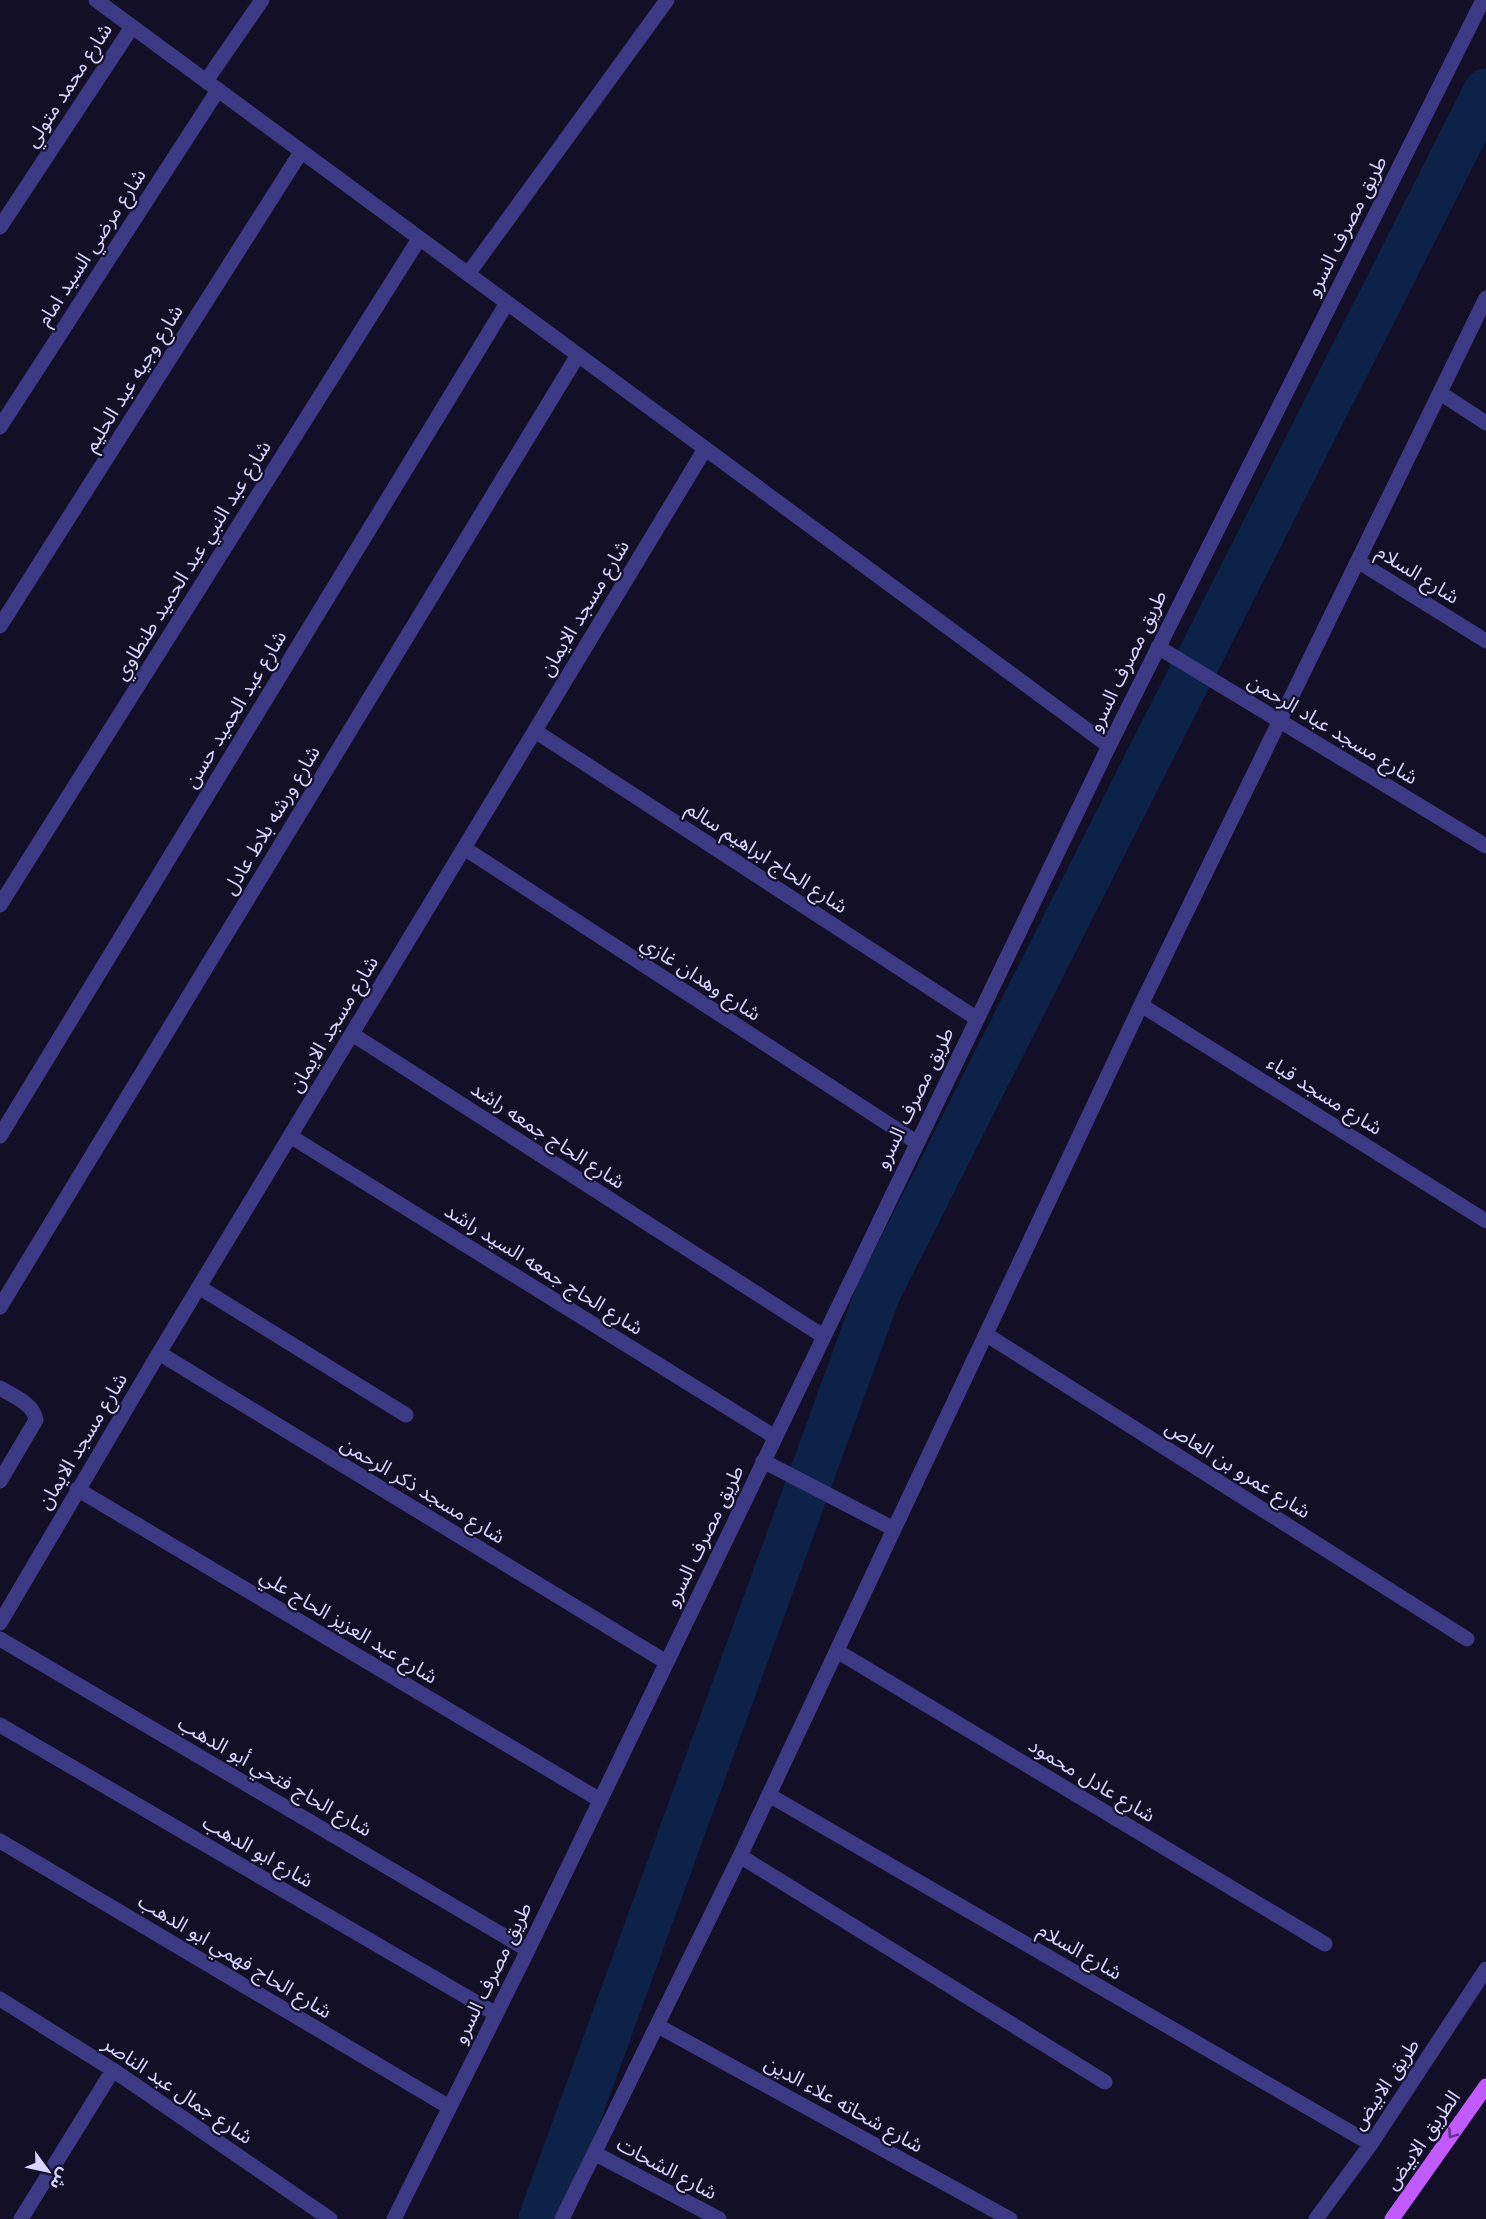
<svg xmlns="http://www.w3.org/2000/svg" width="1486" height="2219" viewBox="0 0 1486 2219" font-family="Inter,'Noto Sans Arabic',sans-serif">
<rect width="100%" height="100%" fill="#130f26"/>
<g fill="none" stroke-linecap="round" stroke-linejoin="round">
<!-- canal -->
<path stroke="#0c2248" stroke-width="45" d="M541 2219 878 1293 1486 91"/>
<!-- minor -->
<path stroke="#3d3a85" stroke-width="15" d="M96 0 1109 746
M206 81 262 0
M0 227 132 27
M468 274 667 0
M1440 393 1486 423
M0 427 218 90
M1359 562 1486 641
M0 626 301 152
M1158 647 1486 846
M535 731 976 1018
M464 848 916 1142
M0 905 419 239
M1141 1005 1486 1221
M352 1034 823 1336
M0 1136 507 303
M290 1136 775 1437
M199 1287 406 1415
M0 1307 578 355
M987 1335 1467 1639
M159 1353 666 1662
M0 1388C13 1396 34 1404 36 1420L0 1481
M763 1461 894 1529
M77 1489 600 1800
M0 1623 159 1353 705 449
M0 1639 528 1950
M837 1651 1325 1944
M0 1725 496 2014
M769 1795 1371 2144
M0 1841 449 2107
M740 1856 1105 2082
M0 1999 113 2070 330 2219
M658 2026 1010 2219
M596 2154 719 2219
M21 2219 113 2070
M394 2219 528 1950 1109 746 1483 0
M562 2219 740 1856 1141 1005 1486 298
M1316 2219 1371 2144 1486 1969"/>
<!-- primary -->
<path stroke="#c25bff" stroke-width="15" d="M1392 2219 1486 2086"/>
</g>
<!-- one-way arrows -->
<defs><path id="oneway-chevron" d="M-2-3.5L2.5 0L-2 3.5" fill="none" stroke-width="1.6" stroke-linecap="round" stroke-linejoin="round" transform="scale(1.5)"/></defs>
<use stroke="#623188" href="#oneway-chevron" transform="translate(1452 2134) rotate(125)"/>
<g text-anchor="middle" dominant-baseline="central" stroke-width="4.5" stroke-linejoin="round" paint-order="stroke">
<!-- street labels -->
<g font-size="20" fill="#d9d4ff" stroke="#130f26">
<text transform="translate(68 85) rotate(-57)">شارع محمد متولي</text>
<text transform="translate(1346 226) rotate(-63)">طريق مصرف السرو</text>
<text transform="translate(91 247) rotate(-57)">شارع مرضي السيد امام</text>
<text transform="translate(133 378) rotate(-58)">شارع وجيه عبد الحليم</text>
<text transform="translate(192 560) rotate(-58)">شارع عبد النبي عبد الحميد طنطاوي</text>
<text transform="translate(1418 574) rotate(32)">شارع السلام</text>
<text transform="translate(584 608) rotate(-59)">شارع مسجد الايمان</text>
<text transform="translate(1127 661) rotate(-64)">طريق مصرف السرو</text>
<text transform="translate(235 709) rotate(-59)">شارع عبد الحميد حسن</text>
<text transform="translate(1333 729) rotate(31)">شارع مسجد عباد الرحمن</text>
<text transform="translate(271 820) rotate(-59)">شارع ورشه بلاط عادل</text>
<text transform="translate(767 857) rotate(33)">شارع الحاج ابراهيم سالم</text>
<text transform="translate(701 978) rotate(33)">شارع وهدان غازي</text>
<text transform="translate(333 1024) rotate(-59)">شارع مسجد الايمان</text>
<text transform="translate(1325 1095) rotate(32)">شارع مسجد قباء</text>
<text transform="translate(914 1098) rotate(-64)">طريق مصرف السرو</text>
<text transform="translate(548 1135) rotate(33)">شارع الحاج جمعه راشد</text>
<text transform="translate(544 1269) rotate(32)">شارع الحاج جمعه السيد راشد</text>
<text transform="translate(82 1441) rotate(-59)">شارع مسجد الايمان</text>
<text transform="translate(1238 1469) rotate(32)">شارع عمرو بن العاص</text>
<text transform="translate(423 1490) rotate(31)">شارع مسجد ذكر الرحمن</text>
<text transform="translate(704 1536) rotate(-64)">طريق مصرف السرو</text>
<text transform="translate(349 1626) rotate(31)">شارع عبد العزيز الحاج علي</text>
<text transform="translate(275 1776) rotate(30)">شارع الحاج فتحي أبو الدهب</text>
<text transform="translate(1092 1780) rotate(31)">شارع عادل محمود</text>
<text transform="translate(258 1851) rotate(30)">شارع ابو الدهب</text>
<text transform="translate(1080 1951) rotate(30)">شارع السلام</text>
<text transform="translate(235 1956) rotate(31)">شارع الحاج فهمي ابو الدهب</text>
<text transform="translate(492 1973) rotate(-64)">طريق مصرف السرو</text>
<text transform="translate(1385 2084) rotate(-56)">طريق الابيض</text>
<text transform="translate(178 2090) rotate(34)">شارع جمال عبد الناصر</text>
<text transform="translate(844 2104) rotate(29)">شارع شحاته علاء الدين</text>
<text transform="translate(1422 2140) rotate(-55)">الطريق الابيض</text>
<text transform="translate(667 2168) rotate(28)">شارع الشحات</text>
</g>
</g>
<!-- north arrow -->
<g transform="translate(48 2171) rotate(123)" stroke="#130f26" stroke-width="4.5" paint-order="stroke">
<path d="M0-4.5L10 22L0 15L-10 22Z" fill="#d9d4ff"/>
<text y="-9" font-size="16" font-weight="bold" text-anchor="middle" fill="#d9d4ff">ش</text>
</g>
</svg>
